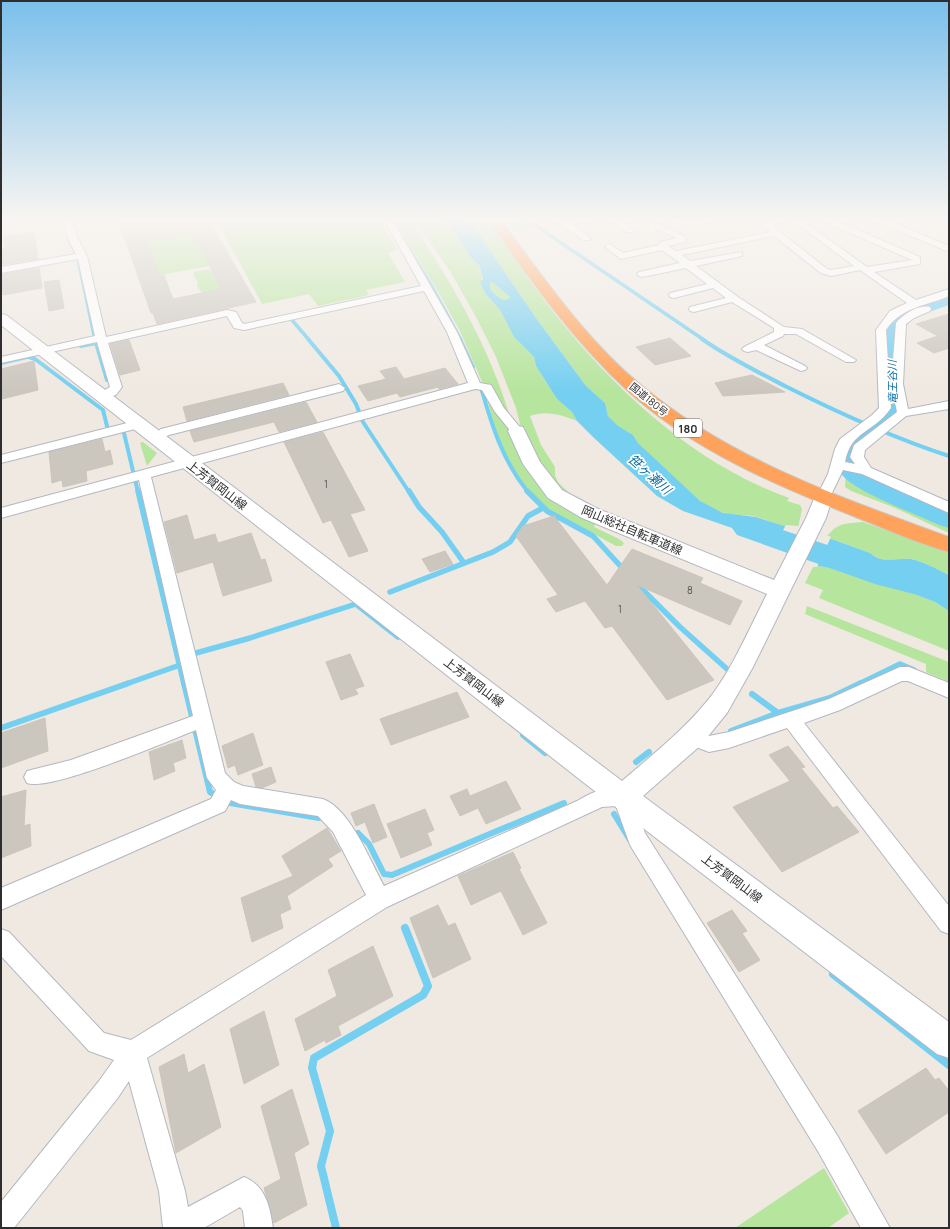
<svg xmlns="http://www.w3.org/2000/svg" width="950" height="1229" viewBox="0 0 950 1229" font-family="Manrope,'Noto Sans JP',sans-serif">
<rect width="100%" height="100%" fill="#efe9e1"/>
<!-- green -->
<path fill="#b6e59e" d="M216 219H377L397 249 388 253 405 282 366 290 369 295 318 306 309 294 262 304Z
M393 219H410C452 284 489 345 511 420L483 384 460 331 436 288Z
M414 219H441L448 223 472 259 479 265 485 293 500 310 514 337 534 357 536 366 557 399 572 412 577 421C562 415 546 410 530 416L541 445 555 467V475L558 482 575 499 559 492 536 464 522 432 516 408 496 357 476 317 450 271Z
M465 219H487C507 243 522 271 541 296 605 381 687 461 789 498L787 501 800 505 802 509 798 528C784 529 771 521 757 517 746 514 734 516 724 513 692 504 662 466 638 443L633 435 617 426 608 416 605 403 586 386 536 318 474 227Z
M506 219H520L532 227 514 230Z
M193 233 209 266 160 275 147 242Z
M210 269 221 289 202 293 197 286 198 283 194 276V272Z
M492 282 510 297 509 299 503 300C496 296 489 291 490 283Z
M485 391 514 432 530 464 587 515 595 524 594 527 619 539 624 543 622 546H616L545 507 525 488 511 467 496 433Z
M143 442 157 453 147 466 140 443Z
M846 468 860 471 949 511V533L893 507 851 491 845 487Z
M863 522 949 553V575C937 569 924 562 911 559 897 557 882 565 870 553L826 537C839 522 844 524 863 522Z
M814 565 835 569H849L859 578 904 590 935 602 949 611V651L819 598 823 590 805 583Z
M807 606 949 662V682L926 672V664L805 614Z
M824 1168 849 1213 828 1228H735Z"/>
<!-- water -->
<path fill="#75cff0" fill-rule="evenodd" d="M441 219H465L474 227 536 318 586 386 605 403 608 416 618 426 633 435 638 443 700 501 723 513 756 517 790 528 786 552 756 540 735 529 683 511 657 496 593 437 577 421 572 412 557 399 536 366 534 357 514 337 500 310 485 293 480 282 483 279 479 265 472 259 448 223ZM492 282 510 297 509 299 503 300C496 296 489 291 490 283Z
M826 537 870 553C882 565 897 557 911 559 924 562 937 569 949 575V611L935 602 904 590 859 578 849 569H835L814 565Z"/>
<!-- pier -->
<path fill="#efe9e1" d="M786 525 798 526 800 528 786 554 772 549Z
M826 535 831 537 817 567H813L812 564 816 552Z"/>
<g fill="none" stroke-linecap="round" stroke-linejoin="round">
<!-- stream-far4 -->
<path stroke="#75cff0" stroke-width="3.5" d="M526 219 704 340
M68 236 78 259 95 340
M402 238 431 285 461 340
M292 320 309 340"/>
<!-- stream-far3 -->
<path stroke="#75cff0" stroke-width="4" d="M95 339 96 343
M308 339 339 376 356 404 363 422 409 492
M460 339 473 367
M702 339C729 358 758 372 787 387 839 413 893 438 949 456
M81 346 96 343 107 380
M29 357 35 359 103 410 107 426
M1 363 31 356
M480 384C491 423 502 460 528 492
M124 433 138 492"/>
<!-- stream-far2 -->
<path stroke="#75cff0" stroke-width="5.5" d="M138 491 184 684
M409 491 419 507 442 532 464 563
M527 491 547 511 593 536 624 570
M634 581 680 627 727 669
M390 592 493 552 510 542 528 516 543 508
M356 604 398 637
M196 653 250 638 359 603
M126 684 180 665
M859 684 900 664 914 670"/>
<!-- stream-far1 -->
<path stroke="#75cff0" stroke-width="6" d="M184 683 210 792 230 803 319 818
M752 694 778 713 784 720
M1 728 129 683
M731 731 778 713 830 698 861 683
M523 735 545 753
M636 762 649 752
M614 814 630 840
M358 833 369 844 384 874 392 875 564 803"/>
<!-- stream -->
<path stroke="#75cff0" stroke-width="8" d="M833 974 949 1065
M336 1228 321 1166 330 1131 312 1068 314 1058 423 995 428 986 405 928"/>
<!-- river -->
<path fill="#75cff0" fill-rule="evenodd" d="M949 293V305L915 317 901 331 905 404 903 415 899 420 865 447 861 453 865 466 878 475 949 506V528L939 525C916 514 858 493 843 476 838 470 837 461 835 453L846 436 878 412 881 404 879 331 887 319 900 308 916 301Z
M747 518 887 565 949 579V603L875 584 737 535 732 528 737 521Z"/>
</g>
<!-- building -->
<path fill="#cbc7bf" stroke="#cbc5ba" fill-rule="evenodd" d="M118 219H208L256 302 157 324 153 313H151ZM193 233 221 289 173 299 164 275 160 276 147 242Z
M34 232 38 259 1 265V249L5 248 4 237Z
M39 268 42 288 3 295 1 274Z
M59 280 64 308 49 311 44 282Z
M949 314V348L934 353 917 343 938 336 916 324Z
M670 338 691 356 655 365 636 347Z
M129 340 140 370 120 375 110 344Z
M34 361 38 390 2 399 1 369Z
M396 367 404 379 445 368 458 384 439 389 438 387 400 397 397 393 368 401 358 386 386 379 380 371Z
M752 375 785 392 723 396 715 383Z
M283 383 289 395 187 421 183 407Z
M306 402 317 422 279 432 274 422 194 442 190 431Z
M323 432 365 510 350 514 368 551 349 557 331 520 323 523 284 442Z
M102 439 105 452 110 450 113 464 86 471 87 481 63 487 62 480 52 483 49 452Z
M187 515 194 540 215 534 218 543 251 533 261 560 265 559 272 581 223 596 213 562 177 573 164 522Z
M554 516 607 585 632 549 703 578 700 583 742 601 730 625 637 585 714 680 667 700 612 626 605 628 585 601 556 612 547 599 558 595 516 536 523 526Z
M445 551 453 564 430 572 422 559Z
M350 654 364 686 355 689 358 694 341 700 326 662Z
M457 692 469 717 391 745 380 719Z
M45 718 48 751 1 768V733Z
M253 733 263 765 238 775 235 765 228 768 222 746Z
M182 740 186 758 173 763 175 771 154 780 149 752Z
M788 746 805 767 801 768 833 808 837 806 859 832 782 872 733 807 790 781 769 755Z
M271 767 276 782 262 788 256 787 252 774Z
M506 781 521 809 486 824 478 808 460 816 450 796 467 789 470 796Z
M26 790 24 826 30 824 31 846 1 858V797Z
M374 804 387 837 373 843 365 822 356 826 351 813Z
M425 809 434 830 427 833 432 845 401 858 387 824Z
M327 828 341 851 328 859 333 866 287 896 291 909 280 914 283 928 252 942 241 898 293 876 282 856Z
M513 852 521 868 519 869 547 923 523 935 501 891 471 905 458 876Z
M438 905 448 926 455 923 471 959 433 978 410 918Z
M732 910 747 931 742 933 760 960 739 972 707 923Z
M373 946 393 996 338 1026 341 1035 326 1043 325 1040 305 1051 295 1019 337 996 328 970Z
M264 1011 279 1065 244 1084 230 1029Z
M184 1054 188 1073 204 1064 221 1127 176 1153 159 1067Z
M926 1068 935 1080 939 1078 949 1091V1112L886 1154 858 1111Z
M292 1089 309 1144 294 1153 307 1205 274 1223 264 1188 281 1179 261 1106Z"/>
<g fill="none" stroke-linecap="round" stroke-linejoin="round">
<!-- street casing -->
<g stroke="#b4b7c1" stroke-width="2">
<path id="street" d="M63 219H71L78 239 87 256 106 337 227 310 236 312 242 323 244 324 421 286 384 219H392L457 332 480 383 491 385 504 408 523 431 521 434H513L495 412 482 390 475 389 151 477 225 773 234 782 243 786 323 799C351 810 370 861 384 886L577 801C594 791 611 783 630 791L645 833 837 1135 890 1228H861L819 1153 630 845 616 806 602 807 387 907 147 1058 185 1191 188 1207 244 1177C266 1186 270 1207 273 1228H245L243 1211 240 1207 204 1228H163L159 1191 129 1081 117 1099 14 1228H1V1202L99 1081 114 1060 89 1051 1 956V929L9 932 104 1033 131 1040 366 895 333 832 318 816 240 804 231 800 225 811 1 910V888L211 799 216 790 207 778 196 730C168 741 50 792 27 783L24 777 27 771 71 760 193 716 139 480 1 518V508L468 383 447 332 424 291 244 330 234 328 227 316 108 343 122 387 116 395 102 399 96 395 110 387 97 342 1 363V357L95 336 78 259 1 273V267L76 254 68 239Z
M554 219H591L590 221 572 224 591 238 589 240H583Z
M611 219H620L633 230 632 232H626Z
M667 219H716C708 226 674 228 667 219Z
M771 219H777V223L773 225 779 231 827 269 831 270 854 266 791 219H800L867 267 912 260 823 221 822 219H833L920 257V264L874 272 916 300 949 289V296C926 306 901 307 886 330L891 408C874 433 851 430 845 462L855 464 850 457 854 445 897 412 891 384 896 323C902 315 919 304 930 307L931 309 930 311 914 318 906 324 903 384 908 409 949 401V409L906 416 865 450 864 457 871 468 949 502V513L862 474 843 470 829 499H819L817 496 828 474 835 449 840 439 872 415 879 408 876 330 890 311 907 303 860 270 831 276 821 273 774 236 682 255 690 261 742 252V256L696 266 738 297 784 327 802 329 856 360 854 362H846L796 334H784L783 336 764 345 805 366 807 368 805 370 801 371 756 350 748 352 744 351 742 349 744 347 774 332V328L732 302 694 312 690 311 689 309 690 307 726 298 713 288 674 298 670 297 669 295 670 293 707 284 686 268 642 277 639 276 637 274 639 272 680 263 662 250 621 259 605 247 610 244 623 253 659 245 660 242 677 238 656 229V225L659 224 686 237 685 242 668 246 676 251 770 232 763 224Z
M874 219H885L949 246V252L875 221Z
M339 384 345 388 343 391 169 435 156 441 150 437 161 429Z
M139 420 145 424 143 427 1 463V455Z
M900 667H909L949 683V698L908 681H902L840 710 804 723 949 906V934L941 931 787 728 729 748 709 752 686 743 683 737 686 731 692 729 709 736 729 732 829 699Z"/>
</g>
<!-- secondary casing -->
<g stroke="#b4b7c1" stroke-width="2">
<path id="secondary" d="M1 314 6 315 622 781C652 755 683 731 708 700 731 672 750 627 767 594L582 518 548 498 523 464 508 431 511 427 517 426 523 427 540 462 562 490 596 508 774 580 806 518 817 492 824 490 831 492 833 496 826 518 753 667 727 713 701 745 643 796 949 1022V1058L937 1054 583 782 1 325Z"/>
</g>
<!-- highway casing -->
<g stroke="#c9c9c9" stroke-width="2">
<path id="highway" d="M488 219H500C543 277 586 340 642 386 731 460 842 498 949 537V552C918 543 888 530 858 518 778 486 694 451 629 392 574 342 530 280 488 219Z"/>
</g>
<!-- street -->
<use href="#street" fill="#fff" fill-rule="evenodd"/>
<!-- secondary -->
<use href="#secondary" fill="#fff" fill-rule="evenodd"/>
<!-- highway -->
<use href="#highway" fill="#ffa35c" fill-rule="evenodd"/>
</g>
<!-- sky -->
<linearGradient id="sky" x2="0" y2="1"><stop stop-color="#7abfeb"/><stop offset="0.56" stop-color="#f8f5f2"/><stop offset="1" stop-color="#f8f5f2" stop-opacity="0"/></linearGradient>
<rect width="950" height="391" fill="url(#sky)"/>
<g text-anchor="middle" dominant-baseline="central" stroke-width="3.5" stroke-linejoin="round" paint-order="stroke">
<!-- far-street labels -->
<g font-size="10" fill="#2e2e2e" stroke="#fff">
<text transform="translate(649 399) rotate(39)">国道180号</text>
</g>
<!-- number labels -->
<g font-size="10" fill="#555452">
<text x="326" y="484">1</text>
<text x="690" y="590">8</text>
<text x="620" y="609">1</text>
</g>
<!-- far-water labels -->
<g font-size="11" font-style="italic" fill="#0d6fa3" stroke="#fff">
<text transform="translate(892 382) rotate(-91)">竜王谷川</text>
</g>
<!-- shield labels -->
<rect fill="#fff" stroke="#6d6d6d" stroke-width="1" x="674" y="419" width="28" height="18" rx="3"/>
<g font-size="11" font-weight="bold" fill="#2e2e2e">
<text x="688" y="428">180</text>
</g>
<!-- street labels -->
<g font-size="12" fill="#2e2e2e" stroke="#fff">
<text transform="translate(217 485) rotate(38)">上芳賀岡山線</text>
<text transform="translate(632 530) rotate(23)">岡山総社自転車道線</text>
<text transform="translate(474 682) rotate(38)">上芳賀岡山線</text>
<text transform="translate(732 878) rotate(37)">上芳賀岡山線</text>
</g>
<!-- water labels -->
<g font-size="13" font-style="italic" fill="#0d6fa3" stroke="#fff">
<text transform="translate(650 474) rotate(42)">笹ヶ瀬川</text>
</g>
</g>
<!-- border -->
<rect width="950" height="1229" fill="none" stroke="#2e2e2e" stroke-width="4"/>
</svg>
